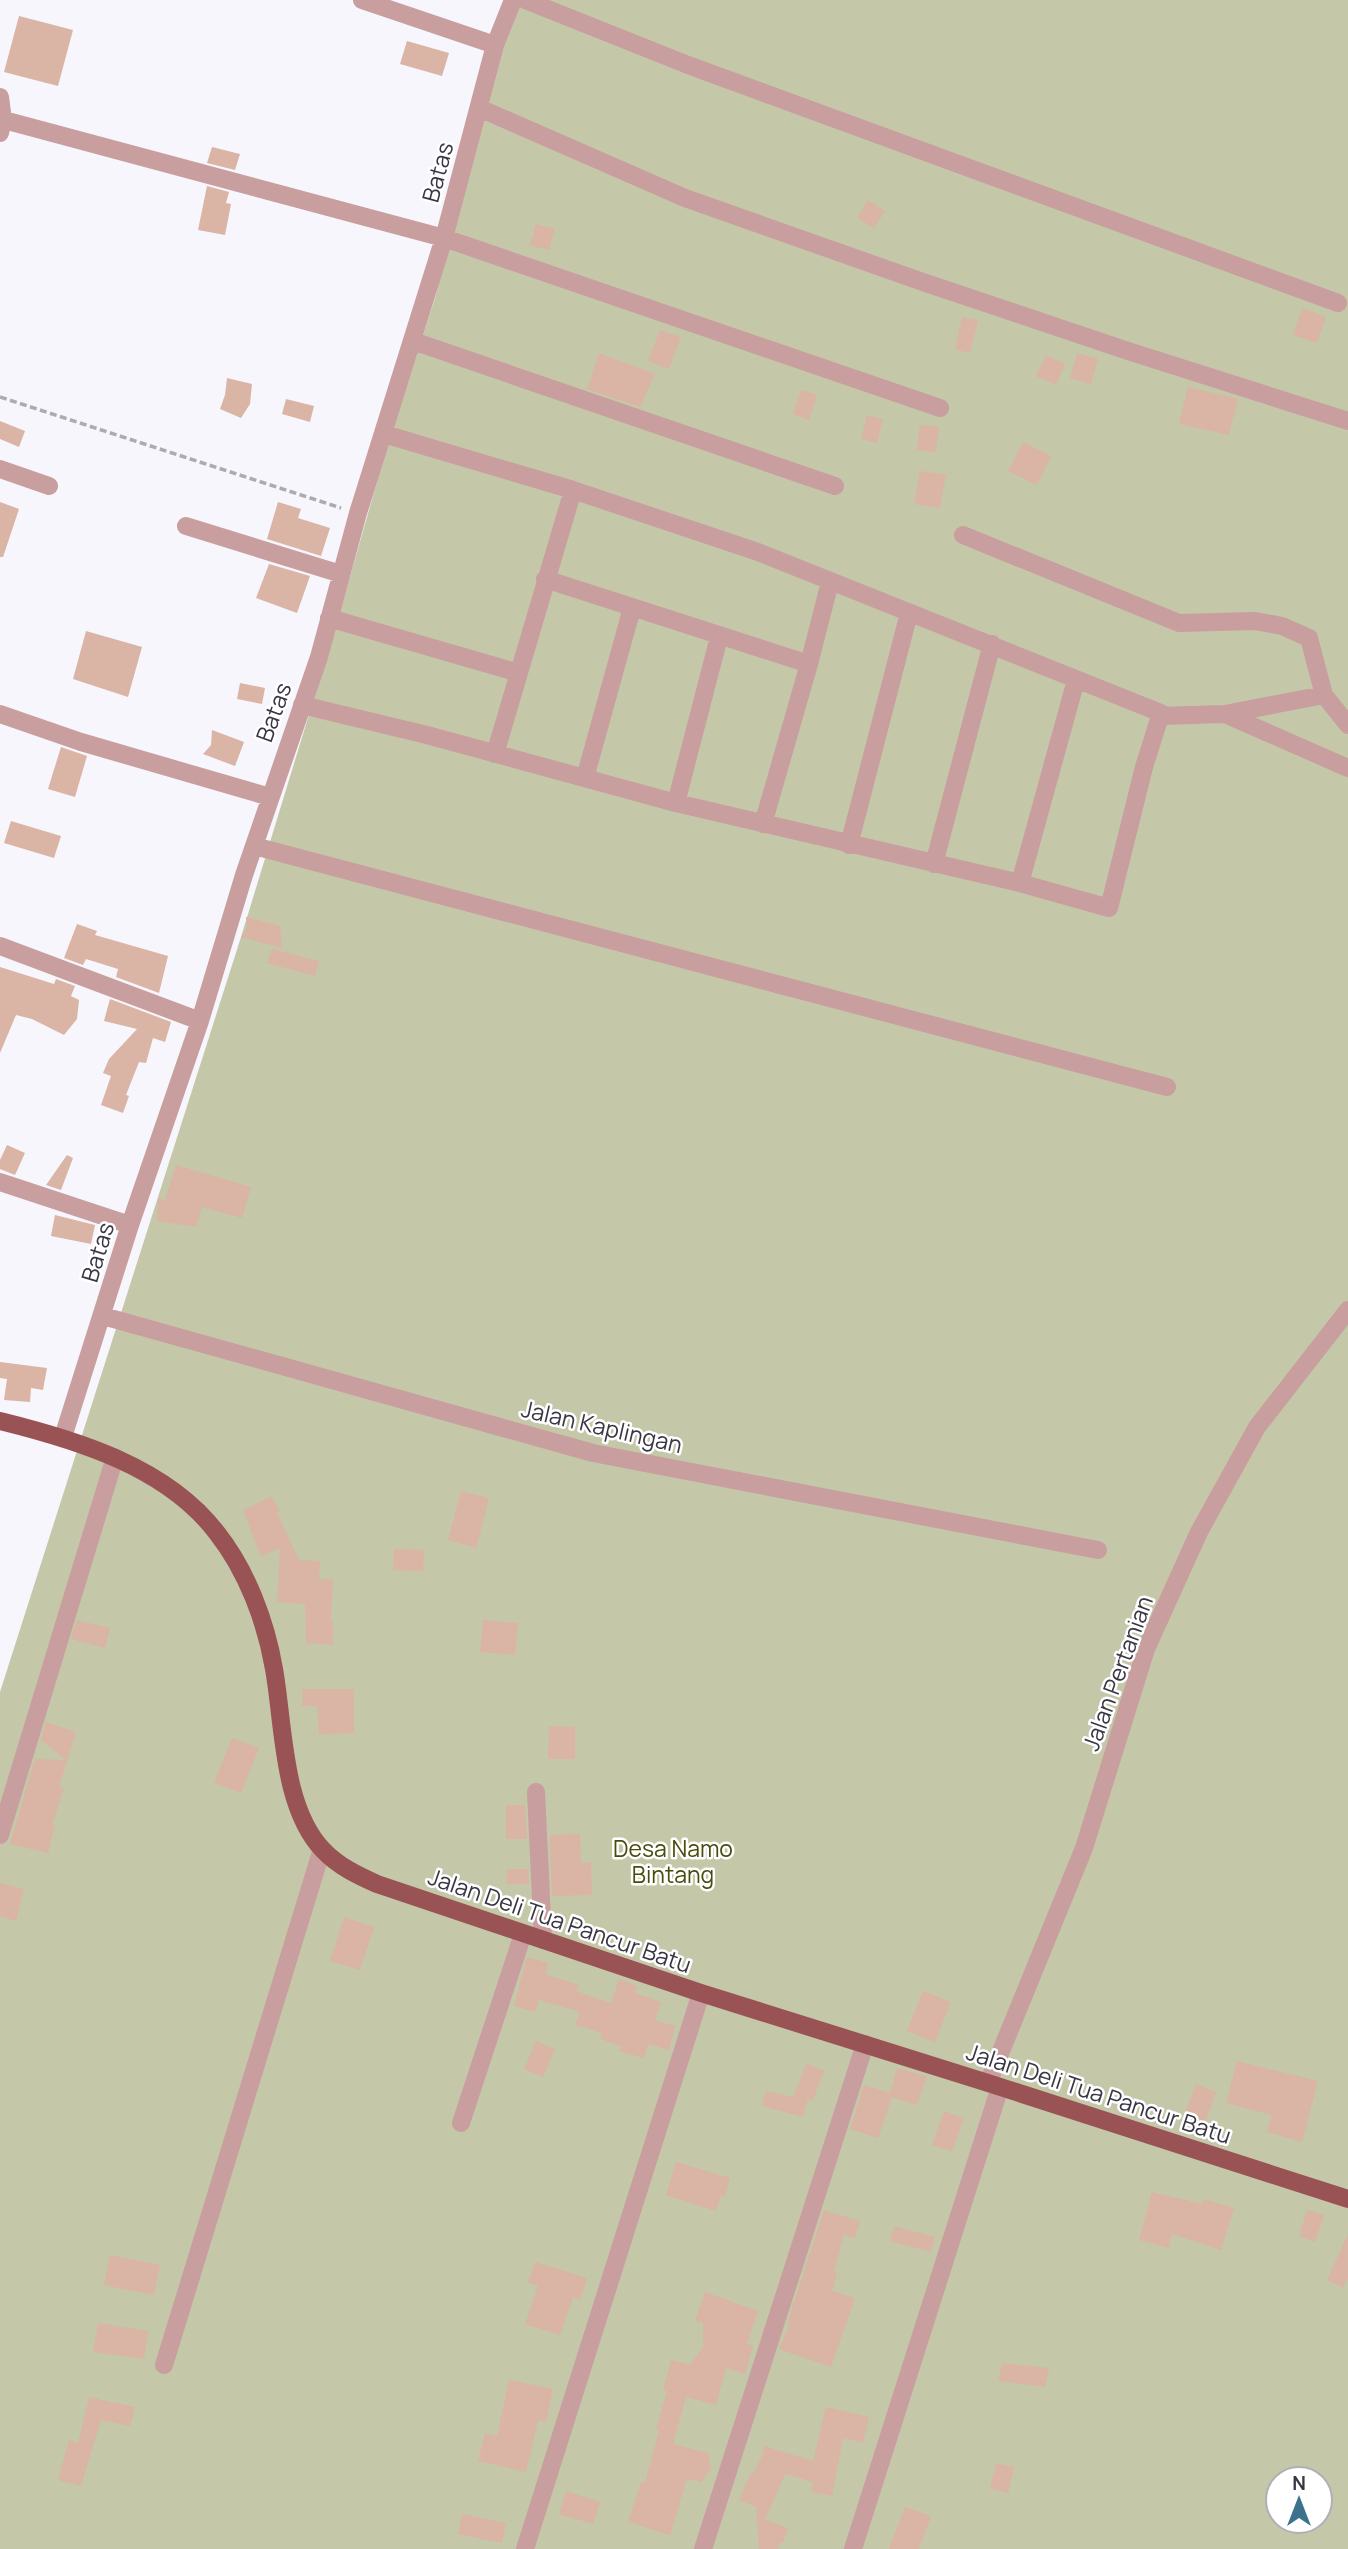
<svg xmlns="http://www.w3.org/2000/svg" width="1348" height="2549" viewBox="0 0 1348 2549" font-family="Manrope,sans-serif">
<rect width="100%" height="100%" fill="#f7f6fd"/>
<!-- green -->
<path fill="#c5c7a9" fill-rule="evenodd" d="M514 0H1348V2549H0V1692L241 937 336 626 388 443 435 298ZM1278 2479H1320V2521H1278Z"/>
<!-- building -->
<path fill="#dab4a5" d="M19 16 73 30 58 86 4 72Z
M407 41 449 53 442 76 400 64Z
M212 147 240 154 235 170 207 163Z
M207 186 229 192 226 203 231 204 225 235 198 230Z
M868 200 885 211 874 228 857 218Z
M536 224 555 229 549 250 530 245Z
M1302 308 1326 317 1317 343 1293 335Z
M962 317 978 320 970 353 955 349Z
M660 330 681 337 669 369 648 361Z
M599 353 655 374 640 407 587 389Z
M1077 353 1098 359 1091 384 1070 378Z
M1046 355 1065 364 1056 385 1036 376Z
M227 378 252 384 250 404 241 418 220 409 225 395Z
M1188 387 1238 399 1229 435 1179 424Z
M801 390 817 395 809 420 793 414Z
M286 399 314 406 310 422 282 414Z
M867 415 883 419 877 443 861 439Z
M0 421 25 431 19 447 0 439Z
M920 425 939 427 936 452 917 450Z
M1023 442 1051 456 1037 485 1008 471Z
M920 471 946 475 940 508 914 504Z
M0 502 19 509 3 557H0Z
M278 502 301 509 298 518 330 528 321 556 267 539Z
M269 564 310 576 297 613 256 598Z
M86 631 142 647 128 697 73 679Z
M240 683 265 688 262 704 237 699Z
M212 730 244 742 235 766 203 754 211 745Z
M61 747 87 756 75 797 48 789Z
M11 821 61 836 54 858 4 843Z
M246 917 280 926 282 948 241 937 247 927Z
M77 924 97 931 95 935 168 956 159 993 116 977 118 969 86 959 83 965 64 958Z
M272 949 319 961 315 976 267 963Z
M0 967 54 984 56 979 75 986 71 996 79 1000 77 1019 64 1035 32 1019 16 1015 0 1053Z
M110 999 171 1022 165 1042 153 1038 146 1063 139 1062 126 1095 129 1096 123 1113 101 1105 111 1076 103 1073 109 1059 137 1029 104 1021Z
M7 1145 25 1153 15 1175 0 1169V1160Z
M67 1155 73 1158 61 1190 46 1185Z
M176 1165 251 1187 242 1218 202 1207 196 1227 157 1221 158 1198 165 1200Z
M55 1215 95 1225 91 1244 51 1236Z
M0 1362 47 1368 43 1390 31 1388 30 1402 4 1400 7 1379 0 1378Z
M461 1491 489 1498 476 1548 448 1540Z
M272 1496 280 1512 277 1513 299 1560 320 1561 319 1579 333 1580 331 1621 333 1622V1645L306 1643 305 1604 277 1602 280 1548 261 1556 243 1510Z
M394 1549 424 1550 423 1571 393 1570Z
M77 1620 110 1628 105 1648 71 1639Z
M483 1620 518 1623 515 1655 480 1652Z
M303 1689H354V1733L319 1734 317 1706H302Z
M46 1722 76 1732 59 1787 64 1788 52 1825H55L48 1853 10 1844 35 1759 66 1760 41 1740Z
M549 1726 575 1727V1759H548Z
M232 1738 259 1748 241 1793 214 1783Z
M506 1805H525L527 1839H506Z
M580 1834 581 1863 591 1862 592 1895 552 1896 550 1835Z
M507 1869H528L529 1884H507Z
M0 1883 24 1889 16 1921 0 1916Z
M344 1917 374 1927 360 1970 330 1961Z
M527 1957 548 1963 545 1974 579 1985 576 1991 611 2003 619 1979 637 1986 635 1993 661 2002 655 2020 675 2026 669 2050 648 2044 644 2058 619 2051 621 2046 600 2039 602 2033 575 2025 580 2012 539 2000 535 2012 514 2006Z
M923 1991 951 2002 935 2042 907 2031Z
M536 2041 555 2049 543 2077 524 2069Z
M1237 2061 1318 2081 1302 2142 1267 2132 1272 2115 1226 2103Z
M806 2064 824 2070 813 2100 808 2099 803 2117 762 2106 766 2091 793 2097Z
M897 2068 927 2076 917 2105 892 2097 878 2138 850 2129 864 2085 890 2093Z
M1196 2084 1216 2092 1205 2123 1184 2116Z
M944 2111 964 2118 952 2151 932 2145Z
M676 2162 730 2178 725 2196 721 2195 716 2211 666 2195Z
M1152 2192 1202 2204 1204 2199 1234 2208 1221 2250 1172 2234 1169 2248 1139 2240Z
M824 2210 860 2221 855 2238 844 2235 834 2272 837 2273 832 2291 855 2298 831 2367 779 2349 788 2329 789 2318Z
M1307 2210 1324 2215 1315 2242 1299 2236Z
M894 2226 935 2237 931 2252 890 2241Z
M1348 2234V2277L1343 2288 1327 2280Z
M110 2255 160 2265 154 2295 104 2285Z
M535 2262 587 2278 580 2300 573 2297 560 2335 525 2324 538 2286 528 2283Z
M705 2292 758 2311 747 2344 753 2346 745 2374 726 2368 716 2405 686 2397 673 2444 708 2453 711 2468 701 2482 687 2479 670 2535 628 2522 641 2482 645 2483 659 2430 656 2429 667 2391 663 2390 671 2360 690 2365 703 2347V2323L695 2321Z
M98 2323 148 2331 144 2359 93 2352Z
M1002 2363 1049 2368 1045 2387 998 2381Z
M509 2380 553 2389 546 2422 538 2420 526 2472 478 2461 485 2433 497 2436Z
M89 2397 135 2407 130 2426 101 2420 81 2486 58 2480 69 2440 78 2443Z
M826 2407 869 2417 863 2443 843 2438 832 2496 811 2492 813 2482 785 2474 765 2520 788 2528 783 2543H780L778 2549H759L756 2507 739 2500 751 2473 753 2474 762 2456 764 2446 813 2461Z
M996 2463 1014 2467 1008 2493 990 2489Z
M566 2491 600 2502 593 2524 559 2514Z
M905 2507 931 2516 919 2549H889Z
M462 2514 506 2523 502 2543 458 2534Z"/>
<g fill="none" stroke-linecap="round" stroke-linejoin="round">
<!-- path -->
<path stroke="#acaab4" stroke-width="3.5" stroke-dasharray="7 3.5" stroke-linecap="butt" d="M0 397 341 508"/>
<!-- minor -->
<path stroke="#c89e9e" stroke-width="18" d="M362 0 495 45
M525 0 688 65 1338 303
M0 97 3 120 0 133
M479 108 685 198 920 281 1128 351 1348 421
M0 119 444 238 940 408
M413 341 835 486
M0 469 49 486
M186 526 341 574
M963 535 1179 623 1255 621 1282 626 1309 638 1324 695 1348 725
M545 579 809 664
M329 618 519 673
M302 705 427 735 676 803 1020 883 1109 908 1144 767 1161 713 758 552 573 490 384 434
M0 714 81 742 270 797
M1225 714 1348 768
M1158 716 1225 714 1324 695
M495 754 573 490
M585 778 632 608
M676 803 719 637
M763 824 809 664 830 582
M849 845 909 613
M254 846 1167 1087
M934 864 992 644
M1020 883 1076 680
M0 946 200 1021
M0 1182 130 1225
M103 1316 593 1453 1098 1550
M63 1437 130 1225 200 1021 244 875 319 657 358 513 444 238 495 45 513 0
M536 1792 543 1940
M0 1835 115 1457
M988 2083 1084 1848 1146 1649 1199 1532 1257 1427 1348 1310
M461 2123 523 1934
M164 2365 322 1849
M525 2549 701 1993
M703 2549 865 2044
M853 2549 1000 2087"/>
<!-- major -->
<path stroke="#995355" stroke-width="18" d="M0 1421C77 1440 167 1467 217 1533 247 1571 266 1622 274 1669 284 1725 282 1807 323 1850 338 1866 357 1875 377 1884L701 1993 988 2083 1348 2199"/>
</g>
<g text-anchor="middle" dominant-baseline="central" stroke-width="5" stroke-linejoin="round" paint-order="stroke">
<!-- street labels -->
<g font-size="23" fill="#393746" stroke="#fff">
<text transform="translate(437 172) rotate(-75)">Batas</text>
<text transform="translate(273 712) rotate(-70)">Batas</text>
<text transform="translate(97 1252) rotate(-73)">Batas</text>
<text transform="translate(602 1426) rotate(13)">Jalan Kaplingan</text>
<text transform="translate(1117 1673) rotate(-70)">Jalan Pertanian</text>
<text transform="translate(560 1920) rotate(19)">Jalan Deli Tua Pancur Batu</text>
<text transform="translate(1099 2093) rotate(18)">Jalan Deli Tua Pancur Batu</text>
</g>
<!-- park labels -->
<g font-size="23" fill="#4a4b0d" stroke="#fff">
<text x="673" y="1848">Desa Namo<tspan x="673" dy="26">Bintang</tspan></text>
</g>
</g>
<!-- north arrow -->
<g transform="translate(1299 2500)"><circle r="33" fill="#ffffff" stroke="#b0afb5" stroke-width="2"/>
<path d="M0-5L12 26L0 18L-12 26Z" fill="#3b728d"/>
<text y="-10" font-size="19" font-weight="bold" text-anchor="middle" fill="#393746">N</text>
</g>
</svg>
